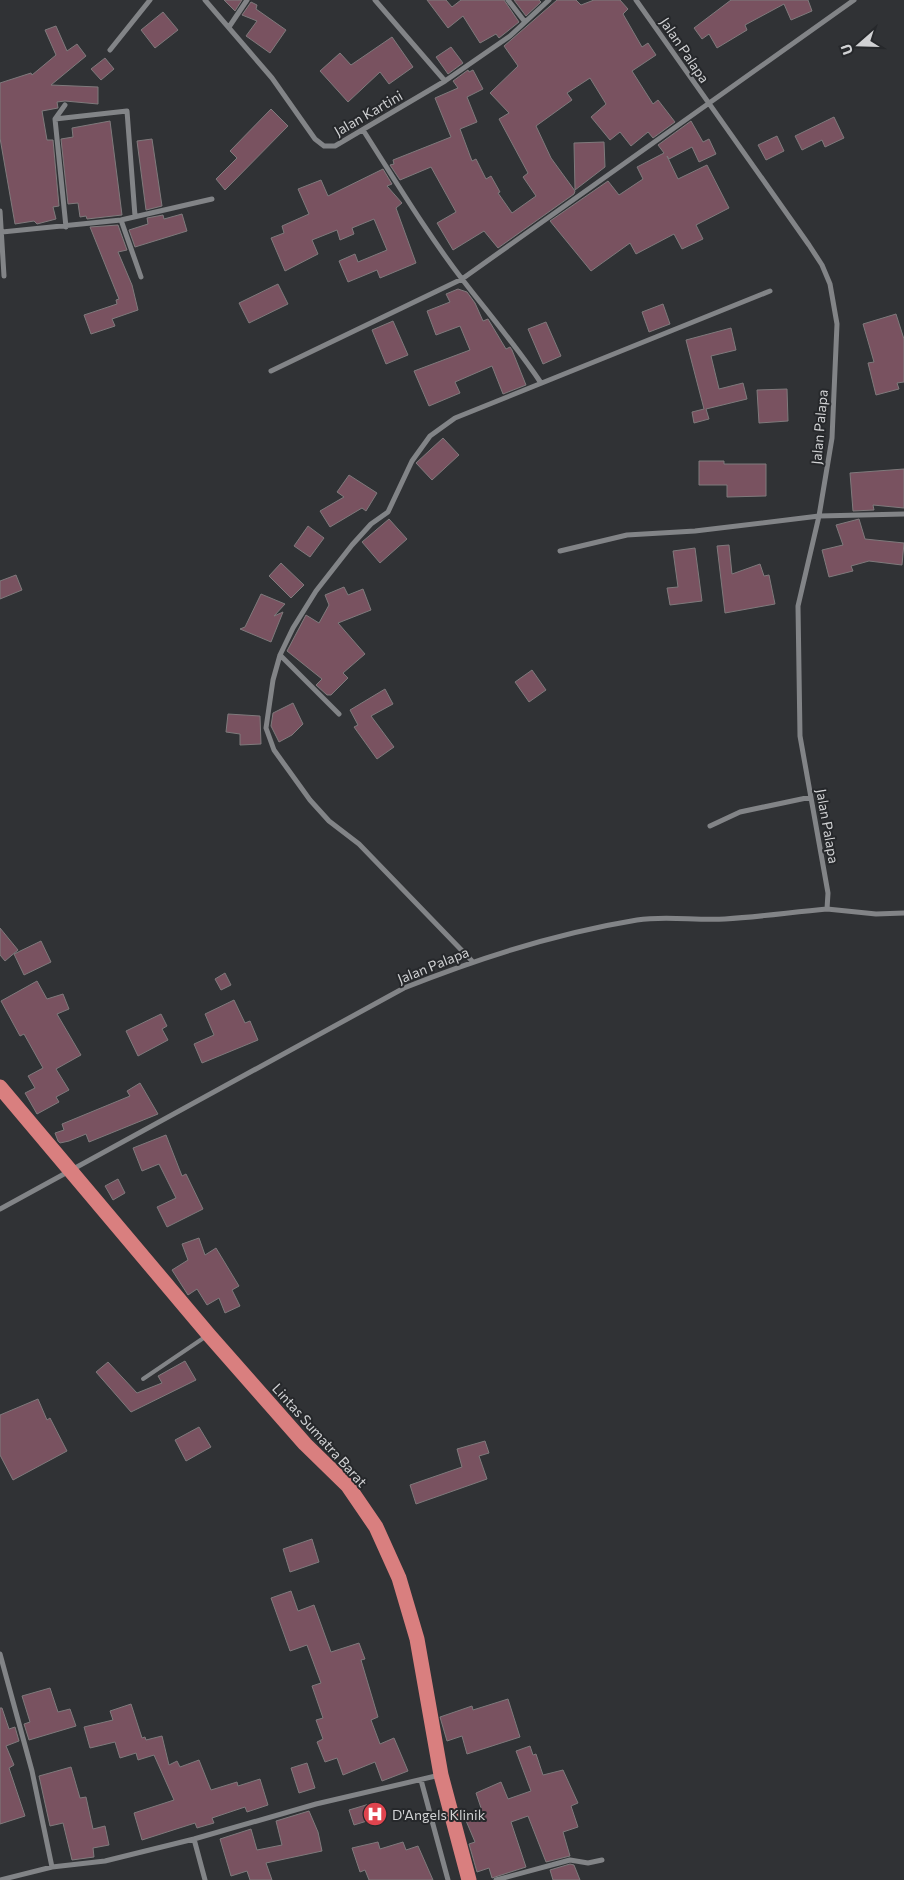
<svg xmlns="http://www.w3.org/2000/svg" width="904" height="1880" viewBox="0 0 904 1880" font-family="Commissioner,sans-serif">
<rect width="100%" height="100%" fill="#303235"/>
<!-- building -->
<path fill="#795260" stroke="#7f7a7c" d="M224 0H242L235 11Z
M427 0H446L452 7 461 0H504L519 22 499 38 496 34 480 43 463 16 448 28Z
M514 0H539L541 2 526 16Z
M557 0H576L581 5 594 0H620L628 9 623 14 642 47 648 43 656 55 632 71 653 104 658 100 675 122 653 138 648 132 631 146 620 132 610 140 591 117 606 104 590 78 567 93 572 100 536 126 551 158 575 191 574 194 498 248 484 231 453 250 437 223 456 212 431 167 400 180 390 165 394 164 393 160 451 137 435 98 458 88 453 81 468 70 469 72 473 70 483 89 467 97 477 122 460 129 472 161 476 159 486 179 491 176 500 192 498 193 512 213 536 196 523 177 528 173 499 119 509 113 490 93 518 66 504 46Z
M731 0H808L812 11 791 20 784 4 745 25 747 30 717 48 709 34 702 39 694 28Z
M251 2 257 5 256 9 286 30 270 53 246 36 257 21 242 15Z
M163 12 178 30 155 48 141 30Z
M56 26 67 51 77 44 86 56 51 85 98 87V104L65 101 57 102 58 108 42 111 47 140H53L59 206 53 207 56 219 37 224 34 221 15 224 0 138V83L31 73 32 75 56 55 45 30Z
M392 37 413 67 389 84 380 72 348 102 320 71 340 53 351 65Z
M451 47 463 63 448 74 436 57Z
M105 58 114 69 101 80 91 69Z
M271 109 288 126 225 190 216 179 237 158 230 151Z
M834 117 844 138 825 147 822 140 802 150 795 136Z
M110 121 122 215 87 219 86 216 80 217 78 203 68 204 61 139 73 137 72 128Z
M691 121 703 142 709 139 716 154 699 162 692 147 669 159 667 156 678 179 707 165 729 208 696 225 703 239 682 249 674 234 636 254 630 243 591 271 550 221 608 181 619 195 643 179 637 167 664 153 658 145Z
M777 136 784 151 766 160 758 145Z
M152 139 162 206 146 210 137 141Z
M604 142 605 167 575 190 574 143Z
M383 169 392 184 387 186 402 203 396 208 416 263 380 278 377 270 348 282 339 261 355 254 358 262 387 250 374 219 352 228 354 234 340 240 337 230 312 240 318 254 285 271 271 238 284 233 282 226 309 214 298 189 321 180 328 196Z
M182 214 187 231 135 247 129 230 148 224 147 218 163 215 164 219Z
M118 225 127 250 118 252 132 285 138 310 112 319 115 326 91 334 84 315 117 304 116 300 119 299 90 227Z
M278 284 288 304 249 323 239 303Z
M458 289 467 292 475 303 483 321 488 319 506 349 510 347 512 350 526 385 503 394 492 366 455 382 460 393 429 406 414 371 470 350 460 326 436 335 427 311 450 302 446 294Z
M663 304 670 324 649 332 642 312Z
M896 314 904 339V382L897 383 899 389 876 395 868 363 874 362 863 324Z
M393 321 408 355 386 364 372 330Z
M546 322 561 356 543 364 528 329Z
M731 328 736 350 711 356 719 389 743 383 747 399 706 409 709 419 694 423 692 412 704 409 686 340Z
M787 389 788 421 759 423 757 390Z
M443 438 459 455 432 480 416 463Z
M699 461H724V464H766V496L727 497V485H699Z
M904 469V508L873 505 874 510 853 511 850 473Z
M349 475 377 493 366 511 362 508 330 527 320 511 344 497 337 492Z
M389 519 407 539 380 563 362 542Z
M859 519 865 539 904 543 902 565 869 561 851 566 853 571 829 577 822 550 843 545 836 525Z
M308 526 324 538 310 557 294 546Z
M729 545 732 574 760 564 764 576 769 575 775 604 725 613 717 546Z
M695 548 702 601 670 605 667 588 678 587 673 551Z
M281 563 304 585 291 598 269 576Z
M16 575 22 590 0 599V581Z
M344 587 348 595 363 589 371 610 338 623 365 654 343 673 348 678 331 695H327L316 685 322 679 287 651 306 615 319 623 329 605 325 595Z
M261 594 285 604 274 616 283 612 271 642 240 629 245 627Z
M532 670 546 690 529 702 515 682Z
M385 689 393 704 371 716 394 747 377 759 354 727 358 725 350 710Z
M293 703 303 724 292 735 279 742 271 726 273 713Z
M228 714 260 716 261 744 240 745V734L226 732Z
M0 928 18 950 5 961 0 955Z
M41 941 51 962 24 975 14 954Z
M225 973 231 985 221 990 215 979Z
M37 981 47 999 63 994 69 1009 57 1014 81 1055 56 1069 69 1090 56 1097 59 1102 37 1114 25 1093 35 1088 28 1076 43 1068 24 1034 20 1036 1 1001Z
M234 1000 245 1023 250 1021 258 1040 202 1063 194 1044 214 1035 205 1014Z
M161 1014 167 1026 162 1029 168 1040 138 1056 126 1031Z
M140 1083 158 1114 89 1142 86 1134 69 1141 60 1143 58 1141 55 1133 64 1130 62 1124 130 1096 127 1091Z
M166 1135 182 1176 186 1174 203 1209 167 1227 157 1207 176 1198 159 1164 142 1171 133 1148Z
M118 1179 125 1193 113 1200 105 1186Z
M199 1238 205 1255 216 1248 239 1286 232 1290 240 1306 225 1313 219 1298 207 1305 197 1289 188 1295 172 1270 188 1260 182 1244Z
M185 1361 196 1380 131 1412 96 1372 108 1362 137 1393 162 1383 158 1376Z
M38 1399 47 1420 50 1418 67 1451 13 1480 0 1455V1415Z
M199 1427 211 1447 186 1461 175 1440Z
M485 1441 489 1453 479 1456 487 1479 416 1504 410 1485 462 1467 457 1449Z
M312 1539 319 1562 290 1572 283 1549Z
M291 1591 298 1611 314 1605 331 1652 359 1643 365 1659 361 1660 378 1717 371 1720 380 1744 394 1738 408 1771 382 1781 375 1762 343 1775 337 1758 325 1762 317 1742 323 1739 316 1720 323 1718 312 1686 321 1683 307 1645 290 1651 271 1598Z
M50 1688 58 1712 70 1709 76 1726 29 1740 24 1724 30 1722 22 1696Z
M508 1699 520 1737 467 1754 462 1736 447 1741 440 1717 472 1706 473 1710Z
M131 1704 142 1738 145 1737 146 1740 162 1736 169 1765 177 1761 180 1767 199 1760 211 1790 237 1782 238 1786 260 1779 268 1805 247 1812 245 1807 212 1818 214 1823 197 1828 195 1823 142 1840 134 1813 174 1800 154 1755 138 1760 136 1753 120 1758 115 1742 90 1748 84 1727 113 1720 110 1711Z
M0 1708H2L9 1729 15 1727 19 1741 6 1746 14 1765 9 1768 25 1816 0 1824Z
M530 1746 533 1755 536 1754 543 1775 563 1770 578 1803 571 1806 578 1827 563 1832 570 1856 546 1862 528 1816 511 1822 526 1867 492 1878 489 1868 477 1872 469 1844 475 1842 464 1816 481 1808 476 1793 501 1782 508 1799 531 1791 516 1751Z
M307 1763 315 1788 299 1793 291 1768Z
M71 1767 80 1798 86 1797 93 1829 105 1826 109 1845 93 1848 94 1857 72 1860 63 1823 50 1826 39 1776Z
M376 1802 380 1817 354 1825 349 1810Z
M309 1811 318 1832 322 1851 266 1863 272 1880H250L247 1871 231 1876 220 1839 251 1829 257 1850 282 1845 276 1821Z
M378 1842 380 1849 403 1842 406 1850 418 1846 433 1880H369L365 1870 360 1872 352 1848Z
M570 1864 574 1865 580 1880H553L550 1870Z"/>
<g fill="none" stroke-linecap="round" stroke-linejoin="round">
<!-- lane -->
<path stroke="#828487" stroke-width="4" d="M143 1379 205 1337"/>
<!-- street -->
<path stroke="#828487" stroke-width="5" d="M205 0 272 78 315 139 324 146H335L445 81 510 36 549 0
M375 0 445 81
M508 0 525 22
M229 27 247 0
M110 50 150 0
M65 105 55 119 66 227
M55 119 127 111 135 216
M363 130C395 180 426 232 462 279 489 314 517 347 541 383
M0 211 4 276
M121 220 141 277
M2 232 121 220 212 199
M271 371 462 279 854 0
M560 551 627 535 695 531 819 516 904 514
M280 655 339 714
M710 826 740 812 811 797
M827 909 876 914 904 913
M472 961 359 844 329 821 310 800 274 750 266 728 273 680 280 655 293 628 316 591 352 545 371 524 388 512 412 461 430 436 455 418 770 291
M0 1209 404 988C479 958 557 933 637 920 667 915 695 921 725 919 759 917 793 912 827 909L828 893 800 736 798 606 819 516 832 438 837 324 830 284 822 265 809 245 636 0
M0 1654 32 1771 52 1867
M421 1780 448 1880
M194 1839 205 1880
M0 1880 52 1867 105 1861 194 1839 316 1804 440 1775
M496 1880 570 1860 588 1863 602 1860"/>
<!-- highway -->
<path stroke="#d97f7f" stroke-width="15" d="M0 1087 209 1335 305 1444 348 1486 376 1527 399 1578 417 1639 441 1775 469 1880"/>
</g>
<!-- icons -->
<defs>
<g id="hospital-disc" transform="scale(1.25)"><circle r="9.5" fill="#e0444e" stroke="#26282b"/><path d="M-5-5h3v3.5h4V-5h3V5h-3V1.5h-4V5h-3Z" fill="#fff"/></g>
</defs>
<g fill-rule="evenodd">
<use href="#hospital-disc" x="375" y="1814"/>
</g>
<g text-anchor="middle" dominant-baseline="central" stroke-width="4" stroke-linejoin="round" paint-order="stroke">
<!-- street labels -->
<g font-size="14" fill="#d0d1d3" stroke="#26282b">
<text transform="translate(685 50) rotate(56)">Jalan Palapa</text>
<text transform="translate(368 113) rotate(-30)">Jalan Kartini</text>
<text transform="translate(819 427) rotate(-85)">Jalan Palapa</text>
<text transform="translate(828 826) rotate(80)">Jalan Palapa</text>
<text transform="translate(433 965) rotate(-22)">Jalan Palapa</text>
<text transform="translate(320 1435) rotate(48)">Lintas Sumatra Barat</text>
</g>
<!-- poi labels -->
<g font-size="14" fill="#d0d1d3" stroke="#26282b" text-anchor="start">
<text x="392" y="1814">D'Angels Klinik</text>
</g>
</g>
<!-- north arrow -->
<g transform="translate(859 45) rotate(250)" stroke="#26282b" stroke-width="4" paint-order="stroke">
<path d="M0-4L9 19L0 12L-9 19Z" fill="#d0d1d3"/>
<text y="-8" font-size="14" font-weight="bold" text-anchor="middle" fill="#d0d1d3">U</text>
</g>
</svg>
